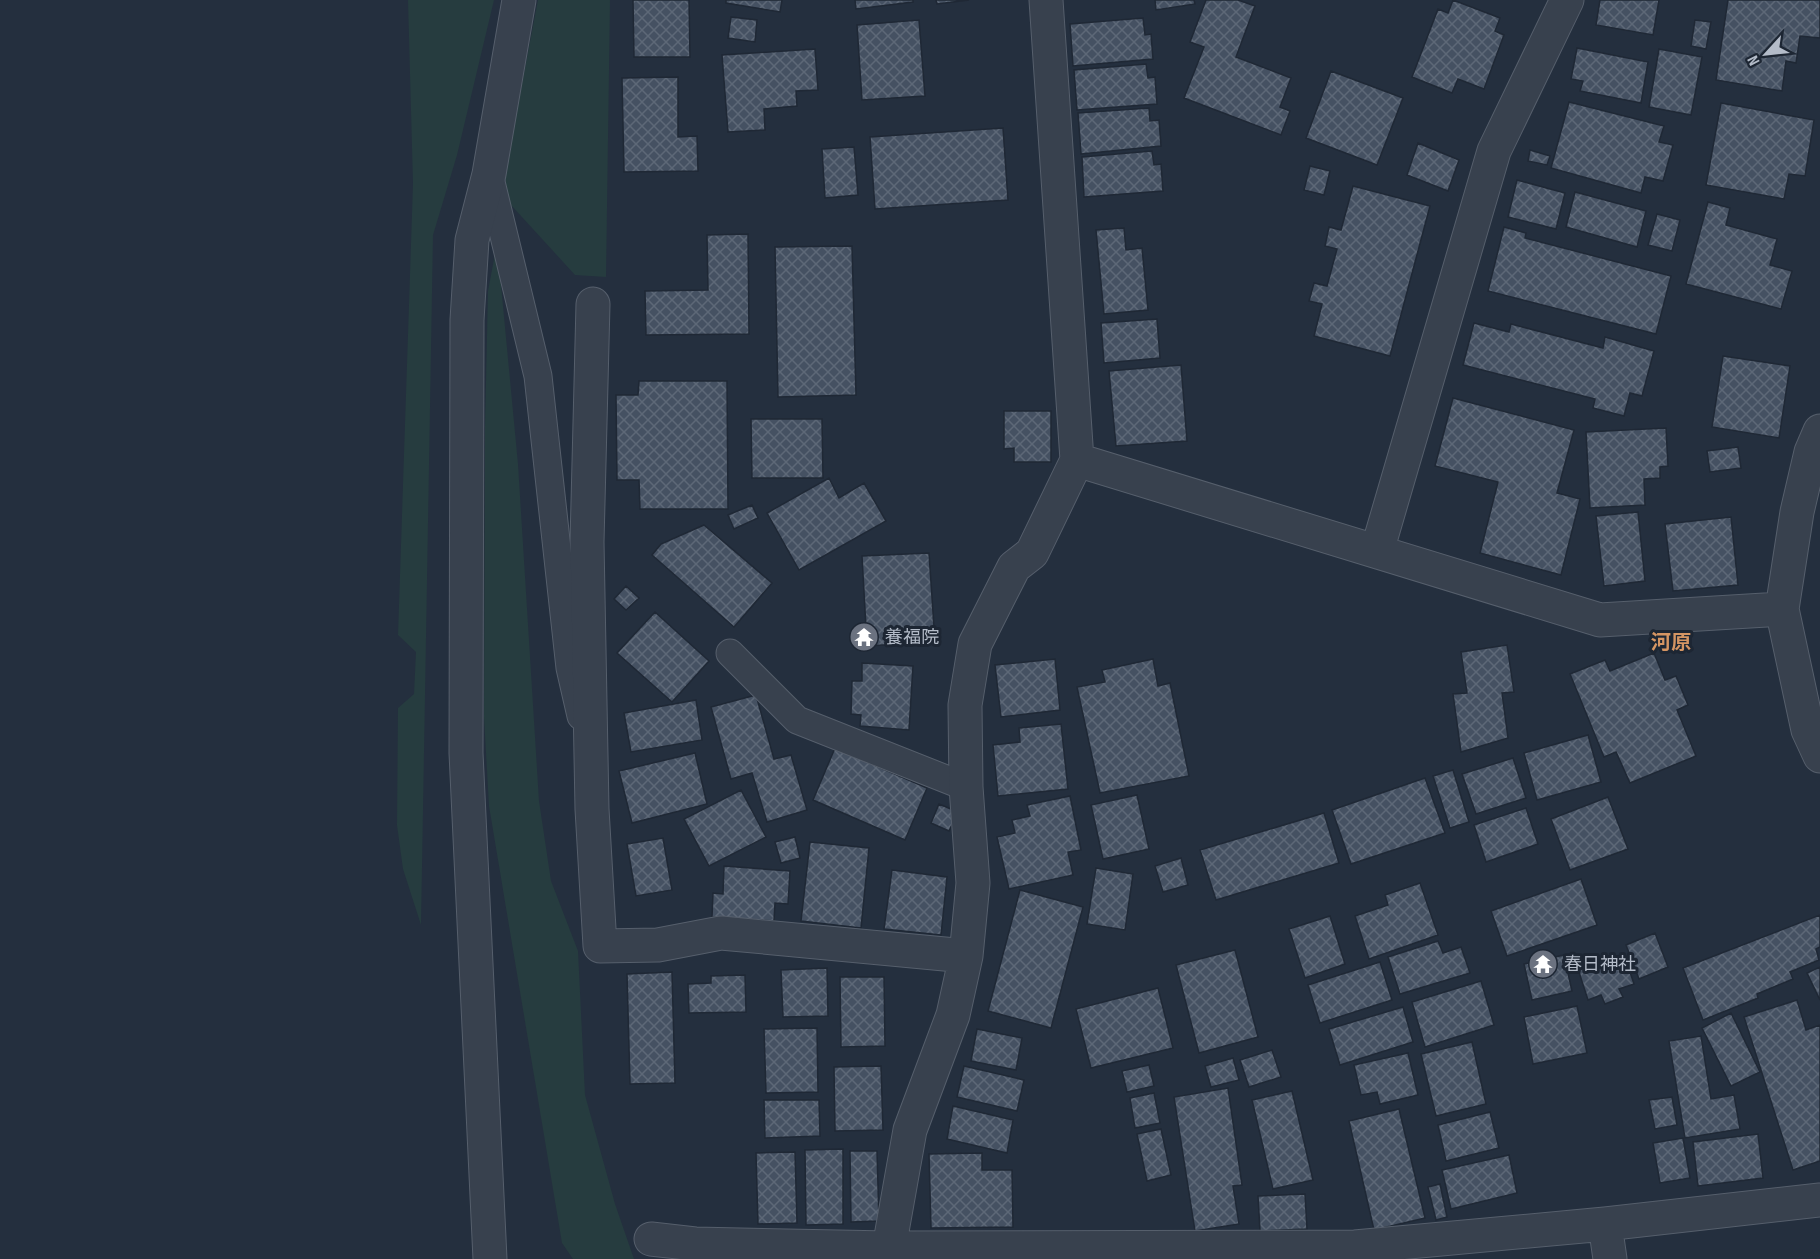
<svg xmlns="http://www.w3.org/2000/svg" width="1820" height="1259" viewBox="0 0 1820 1259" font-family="'Sofia Sans Condensed','Noto Sans JP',sans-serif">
<defs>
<pattern id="building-cross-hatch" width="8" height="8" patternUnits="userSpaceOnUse" patternTransform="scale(1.5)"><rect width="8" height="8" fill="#455162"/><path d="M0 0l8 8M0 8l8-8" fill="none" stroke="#5d6877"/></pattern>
</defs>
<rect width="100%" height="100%" fill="#242f3e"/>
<!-- grass -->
<path fill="#263c3f" d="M408 0H494L457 155 433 235 421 925 403 869 397 825 398 708 414 694 416 652 398 635 413 184Z
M538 0H610L606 277 575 275 501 194Z
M497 243 518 464 539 801 551 881 578 951 585 1095 615 1204 634 1259H573L562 1243 489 806 484 717 485 426 488 291Z"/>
<!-- building -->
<path fill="url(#building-cross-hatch)" stroke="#1f2835" stroke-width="1.5" d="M633 0H689L690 57H634Z
M726 0H782L780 12 726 3Z
M855 0H913V2L856 9Z
M936 0H969L937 4Z
M1155 0H1194L1195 4 1156 10Z
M1206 0H1238L1255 6 1236 57 1291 78 1280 107 1290 111 1281 135 1184 98 1204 47 1190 42Z
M1453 0 1500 18 1495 31 1504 35 1484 89 1458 79 1452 93 1412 77 1438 9 1448 13Z
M1600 0H1659L1653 35 1596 25Z
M1728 0H1820V38L1800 36 1796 63 1786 61 1782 91 1716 80Z
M731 17 757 20 755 42 728 38Z
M1143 18 1145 35 1151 34 1153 59 1073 66 1070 24Z
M919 20 925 96 862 100 857 25Z
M1695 20 1711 22 1706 49 1691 46Z
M1577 48 1648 62 1641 103 1580 91 1583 81 1571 79Z
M815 49 818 90 796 91 797 106 764 109 765 130 728 132 722 55Z
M1659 49 1702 57 1691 115 1649 107Z
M1146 64 1148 78 1155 77 1157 104 1077 110 1074 70Z
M1331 71 1403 98 1377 165 1306 138Z
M678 77V137L697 136 698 171 624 172 622 78Z
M1569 102 1664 126 1659 142 1673 145 1663 181 1645 177 1641 193 1551 168Z
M1721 103 1814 120 1805 176 1789 174 1784 199 1706 185Z
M1149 108 1150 121 1159 120 1161 146 1081 154 1078 113Z
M1003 128 1008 200 875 209 870 137Z
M1418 143 1459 160 1448 191 1407 175Z
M854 147 858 195 825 198 822 149Z
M1530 150 1550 156 1547 165 1528 161Z
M1152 151 1154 165 1161 164 1163 191 1084 197 1082 157Z
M1310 166 1330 171 1324 195 1304 190Z
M1517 180 1565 193 1556 229 1508 217Z
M1353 186 1430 206 1390 356 1314 336 1322 304 1309 301 1314 283 1327 286 1337 249 1325 246 1329 227 1341 230Z
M1575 192 1646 211 1637 247 1566 227Z
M1708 202 1730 208 1726 225 1777 239 1770 265 1792 271 1781 309 1686 284Z
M1657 214 1680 220 1672 251 1648 245Z
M1504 227 1526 233 1525 238 1671 276 1656 334 1488 291Z
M1124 228 1126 250 1142 248 1148 310 1104 314 1096 230Z
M748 234 749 334 646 335 645 291 708 290 707 235Z
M852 246 856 395 778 397 775 247Z
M1157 319 1160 358 1104 363 1101 323Z
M1474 323 1509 332 1511 324 1603 348 1605 337 1654 351 1642 396 1630 393 1624 416 1593 408 1595 399 1463 365Z
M1723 356 1790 366 1779 438 1712 427Z
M1181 365 1187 441 1116 446 1109 371Z
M639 381H727L728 509H640L639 480H617L616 395H638Z
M1453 398 1574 430 1557 493 1580 499 1561 575 1480 553 1498 482 1435 466Z
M1004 411H1051V462H1014V448L1004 449Z
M751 419H822L823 478H752Z
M1666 428 1668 466 1660 467V478L1644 479 1645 505 1590 508 1586 432Z
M1738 447 1741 468 1710 472 1707 451Z
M829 478 839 498 864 483 886 521 799 570 767 513Z
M752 505 758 518 734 529 728 515Z
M1638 512 1645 581 1604 586 1596 516Z
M1731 517 1738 585 1673 591 1665 524Z
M704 525 772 583 734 627 652 555 661 544Z
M929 553 935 642 867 646 862 556Z
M626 586 639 598 626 610 614 599Z
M655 612 709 661 672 702 617 653Z
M1507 645 1514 692 1502 693 1508 738 1461 752 1453 694 1467 693 1461 652Z
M1654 653 1665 680 1676 676 1688 705 1677 710 1696 756 1630 783 1616 752 1604 757 1570 674 1605 660 1610 671Z
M1055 659 1060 710 1001 717 995 665Z
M1153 659 1158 686 1170 683 1189 776 1100 793 1077 687 1105 682 1102 670Z
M862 663 913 666 909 730 860 726 861 715 851 714 852 681H862Z
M756 695 774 759 791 755 807 810 767 822 752 773 731 779 711 707Z
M696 700 702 740 631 752 624 713Z
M1061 724 1068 789 998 796 993 745 1020 742 1019 728Z
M1588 735 1601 782 1537 800 1524 753Z
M835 748 927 788 905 840 813 800Z
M695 753 707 804 632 823 619 771Z
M1513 758 1526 798 1476 814 1462 774Z
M1453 770 1469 822 1450 828 1433 776Z
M1425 778 1445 833 1351 864 1332 810Z
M741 790 766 837 709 866 684 819Z
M1137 795 1149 849 1103 859 1091 805Z
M1070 796 1081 850 1068 852 1073 875 1009 889 997 837 1015 833 1012 820 1030 816 1027 805Z
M1608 797 1628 849 1570 870 1551 819Z
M939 804 958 812 949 831 931 823Z
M1526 808 1538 844 1486 862 1474 825Z
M1324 813 1339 863 1216 900 1200 850Z
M795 837 800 858 781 863 775 842Z
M663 838 672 890 636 896 627 844Z
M810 842 869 848 861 928 801 921Z
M1181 858 1188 885 1163 892 1155 866Z
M724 866 790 871 788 904 775 903 774 921 712 917 713 893 723 894Z
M1096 868 1133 874 1125 930 1087 924Z
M892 870 947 877 941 935 884 929Z
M1581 879 1597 925 1507 956 1491 911Z
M1420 883 1438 935 1369 959 1355 916 1388 905 1385 895Z
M1020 890 1083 907 1051 1028 988 1011Z
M1820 915V947L1816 949 1819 960 1790 972 1793 979 1757 994 1758 998 1703 1020 1683 968Z
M1330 916 1345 964 1305 978 1289 929Z
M1655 933 1668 967 1639 979 1626 945Z
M1438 941 1443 953 1461 947 1470 973 1400 994 1388 957Z
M1235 950 1258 1037 1199 1053 1176 965Z
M1624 954 1634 984 1619 989 1623 997 1605 1004 1601 995 1588 1000 1578 969Z
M1564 955 1572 991 1532 1000 1524 964Z
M1380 962 1392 1000 1320 1023 1308 985Z
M1820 967V1000L1807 973Z
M827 968 828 1016 783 1017 781 970Z
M672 972 675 1083 630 1084 627 974Z
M745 975 746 1012 689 1013 688 984 711 983V976Z
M840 977H884L885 1046 841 1047Z
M1481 981 1494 1025 1425 1047 1412 1002Z
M1158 988 1173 1048 1091 1068 1076 1009Z
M1797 1000 1806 1030 1820 1025V1161L1793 1170 1744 1017Z
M1577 1006 1587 1053 1533 1064 1524 1017Z
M1403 1007 1413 1042 1340 1065 1329 1029Z
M1731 1013 1760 1072 1731 1086 1702 1028Z
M817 1028 818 1092 766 1093 764 1029Z
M977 1029 1022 1038 1016 1070 971 1061Z
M1701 1036 1711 1099 1734 1095 1740 1129 1685 1138 1669 1041Z
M1472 1042 1486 1104 1436 1116 1421 1054Z
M1272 1050 1281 1077 1249 1087 1240 1060Z
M1408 1053 1418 1095 1380 1104 1377 1092 1361 1095 1354 1065Z
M1233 1058 1239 1080 1211 1087 1205 1066Z
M1149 1065 1154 1086 1127 1092 1122 1071Z
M881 1066 883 1130 835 1131 834 1067Z
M964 1066 1024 1080 1017 1111 957 1097Z
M1228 1088 1242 1185 1233 1186 1239 1224 1195 1231 1174 1097Z
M1292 1091 1313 1180 1273 1189 1252 1100Z
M1154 1093 1160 1123 1135 1128 1130 1098Z
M1672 1097 1677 1125 1655 1129 1649 1100Z
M764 1100H819L820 1136 765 1138Z
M953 1106 1013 1120 1007 1153 947 1139Z
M1399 1109 1425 1218 1374 1230 1349 1121Z
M1490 1112 1499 1148 1446 1161 1438 1125Z
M1161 1129 1171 1175 1147 1181 1137 1134Z
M1758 1134 1763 1178 1698 1186 1693 1142Z
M1683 1138 1690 1178 1660 1183 1653 1143Z
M843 1149V1224L806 1225 805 1150Z
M850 1151H877L879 1221 851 1222Z
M795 1152 797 1223 758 1224 756 1153Z
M982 1153V1170H1012L1013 1227 931 1228 929 1154Z
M1509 1155 1517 1193 1451 1209 1442 1170Z
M1440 1184 1447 1217 1436 1220 1428 1187Z
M1305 1194 1307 1229 1260 1231 1258 1196Z"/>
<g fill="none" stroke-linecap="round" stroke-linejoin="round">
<!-- lane casing -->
<g stroke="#565f6c" stroke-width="29">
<path id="lane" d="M489 174 538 376 570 668 581 716
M730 653 797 720 966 787"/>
</g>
<!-- street casing -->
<g stroke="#565f6c" stroke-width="35">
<path id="street" d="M1046 0 1077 460 1600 620 1782 609
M593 304 587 542 592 809 600 946 658 945 721 933 966 956
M1820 431 1811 452 1797 512 1782 609 1808 730 1820 756
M1377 551 1494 151 1567 0
M1605 1224 1610 1259
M651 1239 695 1244 889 1248 1355 1247 1605 1224 1820 1200
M889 1248 910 1130 953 1015 966 956 973 883 966 787 965 705 975 644 1014 567 1032 553 1077 460
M490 1259 466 753 467 320 472 240 489 174 519 0"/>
</g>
<!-- lane -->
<use href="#lane" stroke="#38414e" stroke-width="27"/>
<!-- street -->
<use href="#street" stroke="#38414e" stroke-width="33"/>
</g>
<!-- icons -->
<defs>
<g id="temple-disc" transform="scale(1.5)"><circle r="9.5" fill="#6b7280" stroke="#1d2633"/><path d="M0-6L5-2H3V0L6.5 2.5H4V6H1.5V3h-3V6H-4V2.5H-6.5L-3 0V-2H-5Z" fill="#fff"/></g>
</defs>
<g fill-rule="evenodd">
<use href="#temple-disc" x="864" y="637"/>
<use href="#temple-disc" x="1543" y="964"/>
</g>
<g text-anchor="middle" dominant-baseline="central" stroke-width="6" stroke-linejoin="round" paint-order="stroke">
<!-- poi labels -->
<g font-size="18" fill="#b4bcc9" stroke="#1d2633" text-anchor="start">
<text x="885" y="637">養福院</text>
<text x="1564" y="964">春日神社</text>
</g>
<!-- neighbourhood labels -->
<g font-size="20" font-weight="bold" fill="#d59563" stroke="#1d2633">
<text x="1671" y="643">河原</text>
</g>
</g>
<!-- north arrow -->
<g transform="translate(1766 54) rotate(243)" stroke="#1d2633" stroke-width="4.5" paint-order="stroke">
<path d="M0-4.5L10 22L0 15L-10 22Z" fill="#b4bcc9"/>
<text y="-9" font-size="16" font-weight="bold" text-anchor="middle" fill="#b4bcc9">N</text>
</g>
</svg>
